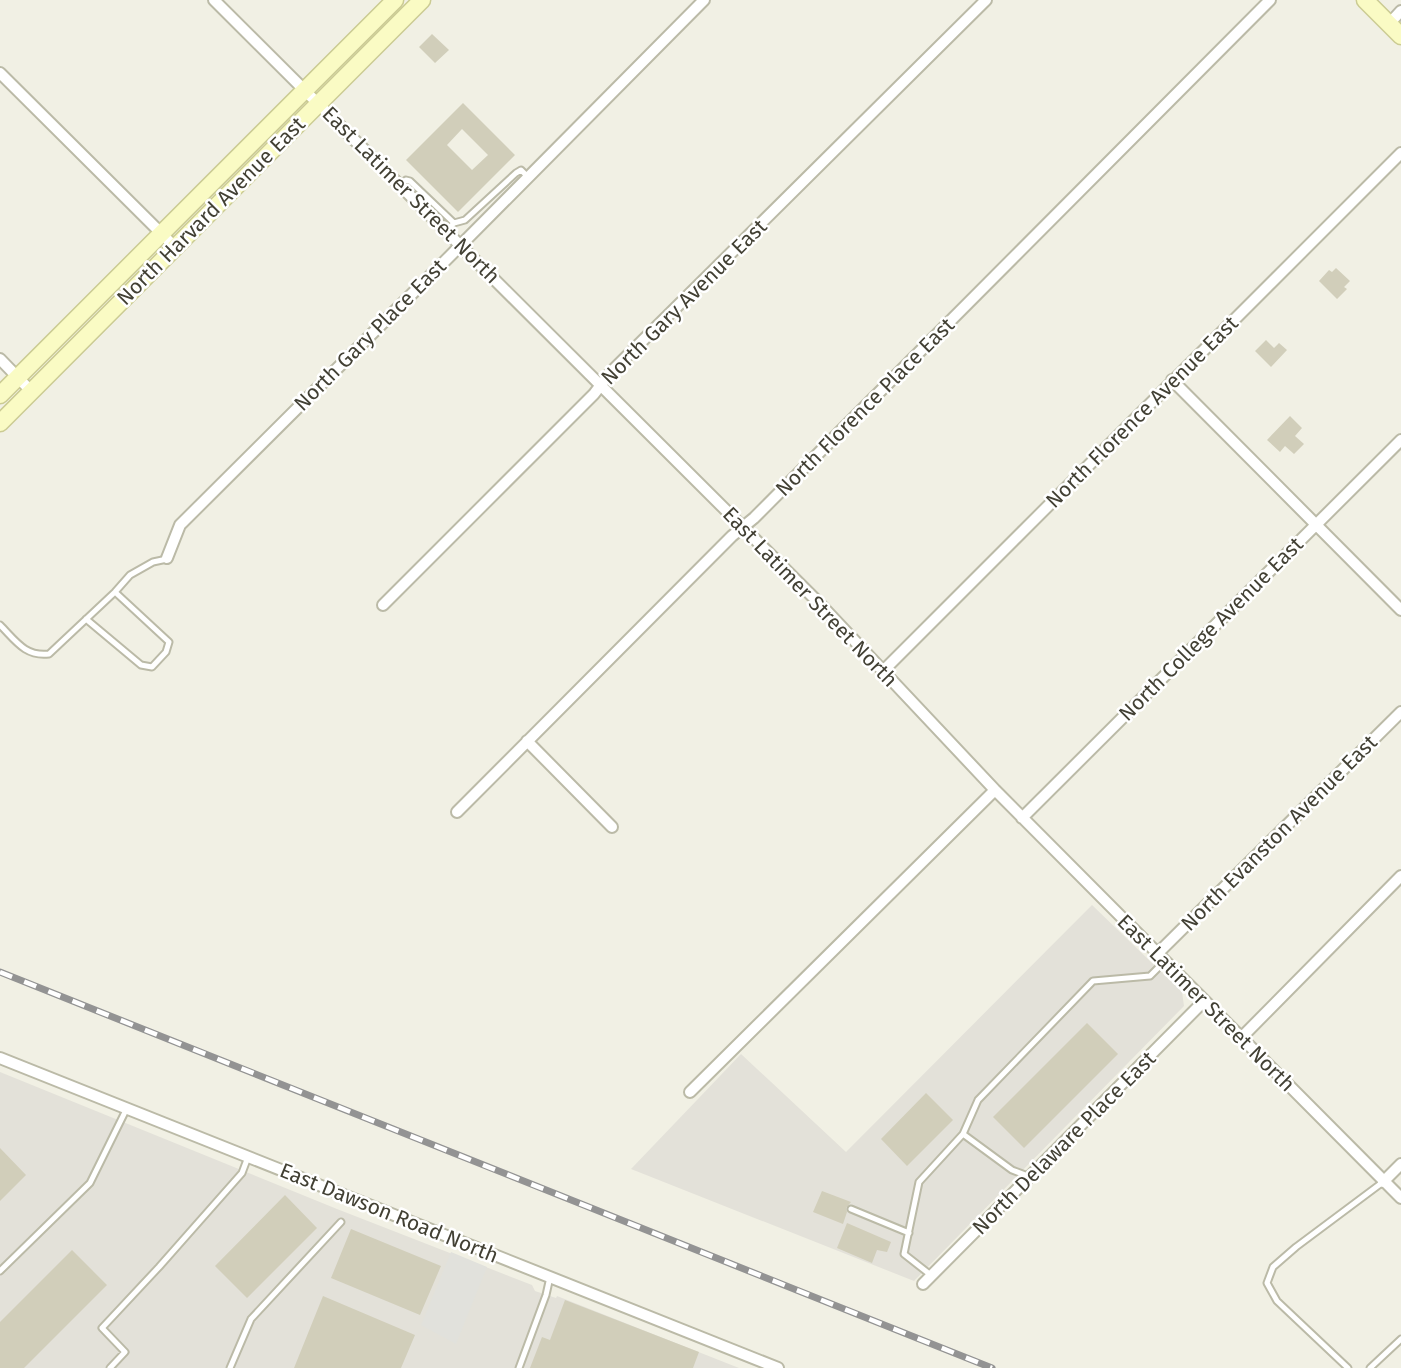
<svg xmlns="http://www.w3.org/2000/svg" width="1401" height="1368" viewBox="0 0 1401 1368" font-family="'Fira Sans',sans-serif">
<rect width="100%" height="100%" fill="#f1f0e4"/>
<!-- industrial -->
<path fill="#e3e1d9" d="M1092 905 1182 992 1184 1006 914 1281 631 1169 741 1054 846 1152Z
M0 1072 337 1209 532 1285 535 1291 556 1298 557 1296 739 1368H0Z"/>
<!-- parking -->
<path fill="#e1e1dc" d="M451 1252 487 1267 456 1344 421 1325Z"/>
<!-- building -->
<path fill="#d1ceba" fill-rule="evenodd" d="M432 34 449 50 435 63 419 47Z
M463 103 515 155 458 212 406 160ZM462 129 488 155 472 170 447 145Z
M1336 268 1350 281 1344 287 1347 289 1337 299 1319 281 1329 270 1332 272Z
M1266 340 1274 348 1279 343 1287 350 1271 367 1255 351Z
M1290 416 1302 428 1295 436 1304 444 1294 454 1285 446 1280 452 1267 440Z
M1087 1023 1118 1054 1024 1148 993 1117Z
M926 1093 953 1120 907 1166 881 1139Z
M0 1148 26 1175 0 1201Z
M822 1191 851 1202 846 1208 847 1212 843 1224 813 1212Z
M285 1195 317 1228 247 1298 215 1266Z
M847 1223 891 1242 887 1252 877 1250 872 1263 837 1248Z
M351 1229 441 1266 420 1315 331 1278Z
M72 1250 107 1285 24 1368H0V1322Z
M323 1296 415 1335 401 1368H294Z
M565 1300 699 1352 693 1368H530L542 1337 550 1340Z"/>
<g fill="none" stroke-linecap="round" stroke-linejoin="round">
<!-- lane casing -->
<g stroke="#bbbaa7" stroke-width="9">
<path id="lane" d="M401 185 406 180 410 181 454 223
M447 230 454 223 465 220 516 173 521 170 527 176
M86 619 141 665 152 667 166 652 169 642 115 592
M0 625C15 640 25 657 49 654L115 592 130 575 153 562 167 559
M963 1134 1012 1170 1028 1176
M851 1209 909 1233
M0 1271 90 1183 127 1108
M932 1276 904 1254 919 1182 963 1134 978 1100 1093 981 1150 976 1165 961
M110 1368 125 1352 102 1328 159 1267 242 1173 248 1157
M230 1368 251 1319 341 1222
M519 1368 546 1295 550 1277
M1348 1368 1277 1301 1267 1283 1273 1267 1296 1247 1383 1182
M1370 1368 1401 1339"/>
</g>
<!-- street casing -->
<g stroke="#bbbaa7" stroke-width="14">
<path id="street" d="M214 0 820 604 995 790 1401 1198
M1389 24 1401 11
M0 73 175 247
M0 359 31 391
M1172 380 1401 610
M167 558 180 525 449 257 704 0
M383 605 594 394 610 373 986 0
M883 671 1401 153
M527 741 612 827
M457 812 732 536 754 518 1270 0
M1022 818 1401 440
M1157 954 1401 712
M1241 1038 1401 876
M0 1058 778 1368
M690 1092 995 790
M1383 1182 1401 1164
M923 1284 1204 1001"/>
</g>
<!-- secondary casing -->
<g stroke="#cbcb93" stroke-width="19">
<path id="secondary" d="M1365 0 1401 36
M0 395 395 0
M0 423 422 0"/>
</g>
<!-- lane -->
<use href="#lane" stroke="#fff" stroke-width="5"/>
<!-- street -->
<use href="#street" stroke="#fff" stroke-width="10"/>
<!-- secondary -->
<use href="#secondary" stroke="#fafbc4" stroke-width="16"/>
<!-- rail casing -->
<g stroke="#939393" stroke-width="7">
<path id="rail" d="M0 972 992 1368"/>
</g>
<!-- rail -->
<use href="#rail" stroke="#fff" stroke-width="4.5" stroke-dasharray="13" stroke-linecap="butt"/>
</g>
<g text-anchor="middle" dominant-baseline="central" stroke-width="5" stroke-linejoin="round" paint-order="stroke">
<!-- street labels -->
<g font-size="21" fill="#424034" stroke="#fff">
<text transform="translate(411 195) rotate(45)">East Latimer Street North</text>
<text transform="translate(211 211) rotate(-45)">North Harvard Avenue East</text>
<text transform="translate(684 302) rotate(-45)">North Gary Avenue East</text>
<text transform="translate(370 335) rotate(-45)">North Gary Place East</text>
<text transform="translate(865 407) rotate(-45)">North Florence Place East</text>
<text transform="translate(1142 412) rotate(-45)">North Florence Avenue East</text>
<text transform="translate(810 597) rotate(46)">East Latimer Street North</text>
<text transform="translate(1211 629) rotate(-45)">North College Avenue East</text>
<text transform="translate(1279 833) rotate(-45)">North Evanston Avenue East</text>
<text transform="translate(1206 1003) rotate(45)">East Latimer Street North</text>
<text transform="translate(1064 1143) rotate(-45)">North Delaware Place East</text>
<text transform="translate(389 1213) rotate(22)">East Dawson Road North</text>
</g>
</g>
</svg>
